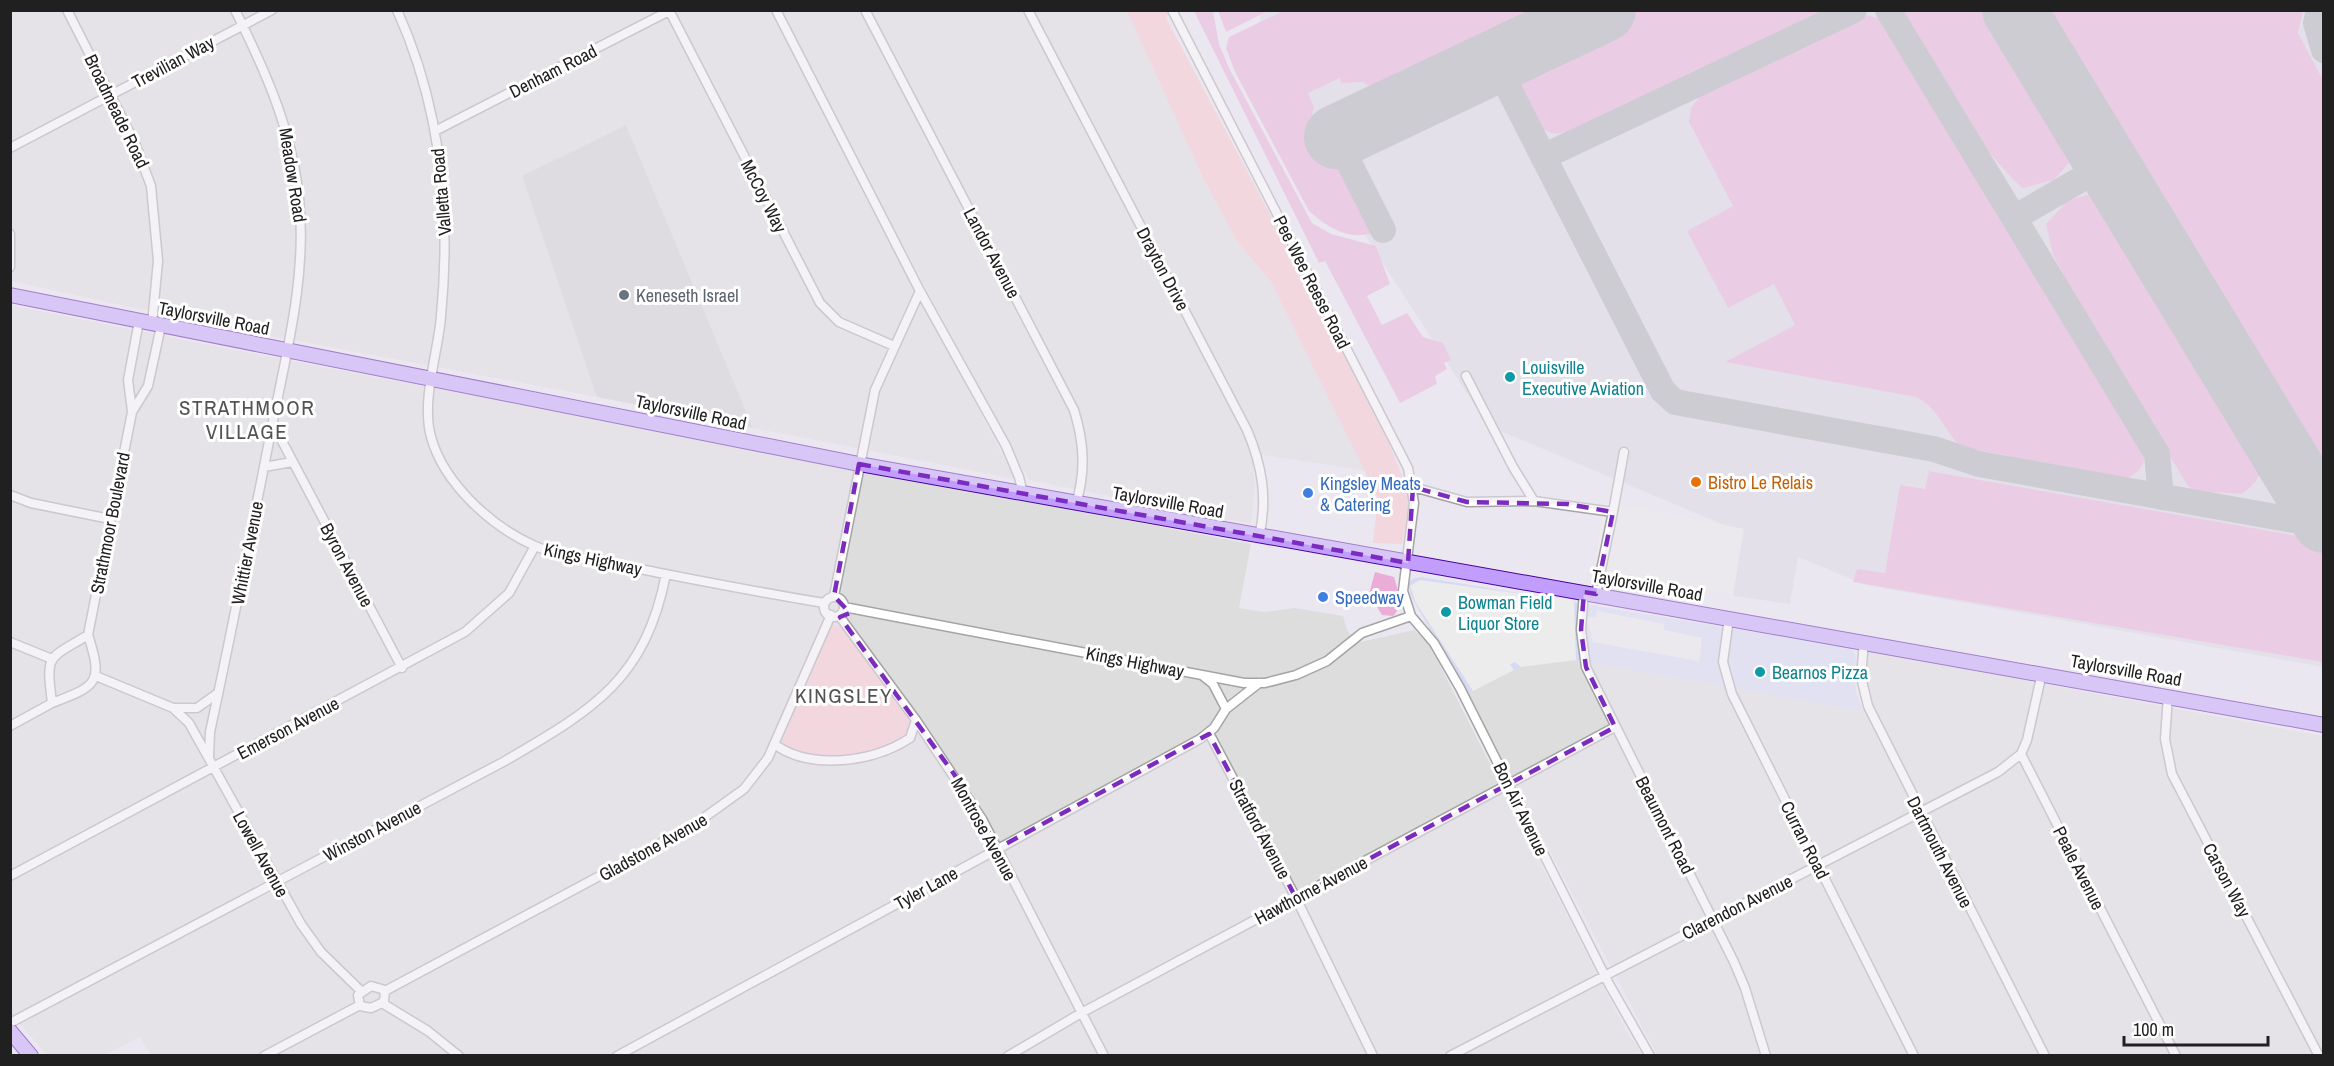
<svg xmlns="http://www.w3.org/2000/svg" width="2334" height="1066" viewBox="0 0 2334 1066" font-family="'Archivo Narrow',sans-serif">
<rect width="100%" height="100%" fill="#ebe7f1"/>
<!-- residential -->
<path fill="#ddddde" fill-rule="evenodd" d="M10 11H771L1015 479 753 428 626 125 522 176 597 397 218 326 11 281Z
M777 11H1127L1204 180 1237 241 1271 282 1365 471 1252 453 1255 483 1251 524 1029 480Z
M10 305 317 366 1251 544 1239 608 1264 612 1295 608 1343 616 1347 630 1356 643 1414 630 1429 644 1626 1031 1643 1055 152 1056 140 1037 104 1055H47L10 1012ZM707 812 712 820 591 887 585 878Z
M1868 651 2323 736V1055H1657L1467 693 1521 667 1576 660 1875 712 1866 680Z"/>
<!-- commercial -->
<path fill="#d6daf2" d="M1421 577 1851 648 1856 656 1854 677 1856 692 1863 711 1576 660 1521 667 1467 693 1412 598 1408 584 1412 579Z"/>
<!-- religious -->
<path fill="#cecece" d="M626 125 753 428 597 397 522 176Z"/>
<!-- airport -->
<path fill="#dcd8e0" d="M1261 11H2323V667L1866 585 1798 557 1790 604 1733 596 1743 533 1488 426 1255 65Z"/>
<!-- grass -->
<path fill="#ecacd8" d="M1636 10H1825V11L1580 127C1571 130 1561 135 1552 133 1533 128 1517 97 1521 78 1522 70 1530 64 1535 59Z
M1194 11H1213L1219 44 1229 68 1312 223 1331 234 1376 246 1390 284 1367 296 1382 325 1407 313 1423 337 1443 343 1451 360 1444 363 1447 369 1435 376 1437 384 1400 403 1325 261 1319 263Z
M1218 11V10L1268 11 1226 32Z
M1283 11V10L1558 11 1385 93 1362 82 1341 83 1340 78 1308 93 1314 107 1310 123 1315 144 1322 156 1342 168 1371 227 1372 233C1348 241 1326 226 1309 211L1235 72 1226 48 1229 37Z
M1904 11H1993L2071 140 2075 156 2054 180 2022 188C1973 141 1940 80 1906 22Z
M2032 11H2303L2298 33 2324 82 2323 479 2311 468Z
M1868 15 1885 21 1891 30 2139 436C2147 454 2148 469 2127 478L1961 447C1944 430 1938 408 1916 397L1725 362 1795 325 1774 284 1728 308 1687 231 1733 206 1689 122 1691 108 1701 95Z
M2098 192 2110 204 2261 452C2263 475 2259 480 2242 494L2195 491 2188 486 2092 328 2053 255 2046 224 2068 200Z
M1929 471 2315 539 2323 550V662L1853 582 1857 569 1885 573 1900 485 1925 489Z
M1375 572 1394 577C1398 589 1403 607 1393 616L1382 615 1369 594Z"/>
<!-- park -->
<path fill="#fbc3ca" d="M1127 11H1171L1166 18 1380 422 1411 497 1402 544 1373 543 1378 498 1271 282 1237 241 1204 180Z
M833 624 842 628 908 714 909 730C895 757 799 767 782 741Z"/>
<!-- parking -->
<path fill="#ececec" d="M1604 502 1744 529 1732 594 1594 575Z
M1420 580 1574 601 1576 660 1521 667 1515 662 1510 665 1514 670 1473 691 1416 603 1410 586Z
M1597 611 1664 624V630L1702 638 1699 661 1593 642 1586 616 1596 618Z"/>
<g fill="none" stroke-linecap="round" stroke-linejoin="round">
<!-- taxiway -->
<path stroke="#acaab0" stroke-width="26" d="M1888 10 2157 454 2161 497
M2319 10 2316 23 2324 50
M1495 62 1663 391 1675 402 1934 449 1979 464 2293 520 2299 519 2324 508
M1336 137 1383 230
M1543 157 1854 10
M2014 218 2109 163"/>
<!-- runway -->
<path stroke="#acaab0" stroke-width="64" d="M2014 10 2324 521
M1336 137 1604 10"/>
<!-- minor casing -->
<g stroke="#a4a4a4" stroke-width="11">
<path id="minor" d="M67 10 134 141 151 186 158 261 152 324
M397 10C441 107 451 212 441 316 438 354 421 400 431 437 444 484 492 527 535 546 560 557 593 559 619 565 687 578 756 592 824 603
M669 10 820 303 839 322 894 346
M776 10 920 291 1006 446 1019 477 1023 494
M865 10 1074 410C1084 442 1086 471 1076 504
M1028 10 1247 430C1262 465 1268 499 1259 537
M1172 10 1408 468 1414 503 1403 591 1411 616 1434 643 1460 688 1609 984 1650 1056
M435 131 671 10
M10 148 272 10
M10 234V267
M1466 376 1513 467 1534 501
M132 411 128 380 139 321
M273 424 402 668
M264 467 292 462
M1413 487 1467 502 1534 501 1613 512 1624 452
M10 495 31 503 110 519
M1584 592 1581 630 1586 667 1734 962 1745 988 1766 1056
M1596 594 1613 512
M834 596 875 390 920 291
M824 607a10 10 0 1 1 20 0a10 10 0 1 1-20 0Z
M844 607 1244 683H1265L1296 675 1327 661 1362 633 1411 616
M840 617 916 720 982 819 1104 1056
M1729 618 1723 662 1732 694 1914 1056
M88 635C47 660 46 653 52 703 96 686 104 684 88 635L132 412 148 386 161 326
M1864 641 1861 677 1868 706 2045 1056
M10 642 52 659
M96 676 173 708 189 723 301 924 321 952 361 991
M1203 676 1213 684 1226 709
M2168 696 2165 739 2172 774 2319 1056
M173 708H197L218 693
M10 726 52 703
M1209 733 1296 898 1373 1056
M774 744C811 771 874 762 910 738L916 720
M2021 754 2176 1056
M209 757 210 732C232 630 252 528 272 426 287 350 307 275 299 198 292 130 265 70 235 10
M10 876 465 632 509 593 535 546
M371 986 385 990 384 1002 371 1008 360 1006 358 995Z
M385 991 691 827 744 789 768 758 831 615
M382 1003 428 1031 459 1056
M10 1023 505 761C592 710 645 681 666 574
M264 1056 360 1005
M617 1056 1200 739 1214 728 1226 709 1259 683
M1008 1056 1083 1012 1615 727
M1450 1056 1998 772 2021 754 2027 740 2042 673"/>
</g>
<!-- primary casing -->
<g stroke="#49009d" stroke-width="16">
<path id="primary" d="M10 295 859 464 2324 725
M10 1031 31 1056"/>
</g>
<!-- minor -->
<use href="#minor" stroke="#fff" stroke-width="8"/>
<!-- primary -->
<use href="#primary" stroke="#c19efe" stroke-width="14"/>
</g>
<!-- marked area -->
<path d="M0 0H2334V1066H0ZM859 464 1408 563 1413 487 1467 502 1567 504 1613 512 1596 594 1584 592 1581 630 1586 667 1615 727 1296 898 1209 734 998 848 954 774 840 617 850 613 834 596Z" fill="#ebe7f1" fill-opacity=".55" fill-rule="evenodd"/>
<path fill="none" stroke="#7b2cbf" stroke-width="4.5" stroke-dasharray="12 8" stroke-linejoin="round" d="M859 464 1408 563 1413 487 1467 502 1567 504 1613 512 1596 594 1584 592 1581 630 1586 667 1615 727 1296 898 1209 734 998 848 954 774 840 617 850 613 834 596Z"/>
<!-- markers -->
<circle fill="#6b7280" stroke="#fff" stroke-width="2" cx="624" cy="295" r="6"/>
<g fill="#0f9aa8" stroke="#fff" stroke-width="2">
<circle cx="1510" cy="377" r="6"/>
<circle cx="1446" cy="612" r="6"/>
<circle cx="1760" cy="672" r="6"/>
</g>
<circle fill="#e8710a" stroke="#fff" stroke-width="2" cx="1696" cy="482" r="6"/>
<g fill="#3f7fe0" stroke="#fff" stroke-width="2">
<circle cx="1308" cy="493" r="6"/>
<circle cx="1323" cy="597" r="6"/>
</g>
<g text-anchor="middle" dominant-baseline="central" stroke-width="6" stroke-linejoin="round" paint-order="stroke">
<!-- street labels -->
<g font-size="18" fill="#202020" stroke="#fff">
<text transform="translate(173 62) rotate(-28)">Trevilian Way</text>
<text transform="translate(553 71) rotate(-27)">Denham Road</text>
<text transform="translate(117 111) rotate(64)">Broadmeade Road</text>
<text transform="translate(293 175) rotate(81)">Meadow Road</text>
<text transform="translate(441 192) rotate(-95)">Valletta Road</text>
<text transform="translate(764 196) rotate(63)">McCoy Way</text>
<text transform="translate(992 253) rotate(62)">Landor Avenue</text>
<text transform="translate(1163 269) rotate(62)">Drayton Drive</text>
<text transform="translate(1312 282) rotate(63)">Pee Wee Reese Road</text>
<text transform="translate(214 318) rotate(11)">Taylorsville Road</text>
<text transform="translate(691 412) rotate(12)">Taylorsville Road</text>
<text transform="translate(1168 502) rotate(10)">Taylorsville Road</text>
<text transform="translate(110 523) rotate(-79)">Strathmoor Boulevard</text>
<text transform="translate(247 553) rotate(-79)">Whittier Avenue</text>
<text transform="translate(593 559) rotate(12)">Kings Highway</text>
<text transform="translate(347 565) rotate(62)">Byron Avenue</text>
<text transform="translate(1647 585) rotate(10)">Taylorsville Road</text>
<text transform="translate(1135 662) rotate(11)">Kings Highway</text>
<text transform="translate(2126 670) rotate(10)">Taylorsville Road</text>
<text transform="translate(288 728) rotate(-28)">Emerson Avenue</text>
<text transform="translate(1521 809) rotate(64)">Bon Air Avenue</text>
<text transform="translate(1665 825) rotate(63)">Beaumont Road</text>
<text transform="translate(984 829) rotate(61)">Montrose Avenue</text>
<text transform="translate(1260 829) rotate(62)">Stratford Avenue</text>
<text transform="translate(372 831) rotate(-28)">Winston Avenue</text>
<text transform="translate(1805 840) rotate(63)">Curran Road</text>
<text transform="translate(653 847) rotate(-29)">Gladstone Avenue</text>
<text transform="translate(1940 852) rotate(63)">Dartmouth Avenue</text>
<text transform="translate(261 854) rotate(61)">Lowell Avenue</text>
<text transform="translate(2079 868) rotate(63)">Peale Avenue</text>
<text transform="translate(2227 880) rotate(62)">Carson Way</text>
<text transform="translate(926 888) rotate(-29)">Tyler Lane</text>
<text transform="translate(1311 890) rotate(-28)">Hawthorne Avenue</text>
<text transform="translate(1737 907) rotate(-27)">Clarendon Avenue</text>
</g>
<!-- worship labels -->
<g font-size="18" fill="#5b616d" stroke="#fff" text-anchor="start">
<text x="636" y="295">Keneseth Israel</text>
</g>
<!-- culture labels -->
<g font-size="18" fill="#0d838f" stroke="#fff" text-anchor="start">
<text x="1522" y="367">Louisville<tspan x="1522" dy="21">Executive Aviation</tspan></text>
<text x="1458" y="602">Bowman Field<tspan x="1458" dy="21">Liquor Store</tspan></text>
<text x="1772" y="672">Bearnos Pizza</text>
</g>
<!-- food labels -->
<g font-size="18" fill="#c56008" stroke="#fff" text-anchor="start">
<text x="1708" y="482">Bistro Le Relais</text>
</g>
<!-- shop labels -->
<g font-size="18" fill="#366cbe" stroke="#fff" text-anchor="start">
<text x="1320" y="483">Kingsley Meats<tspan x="1320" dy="21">&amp; Catering</tspan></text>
<text x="1335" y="597">Speedway</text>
</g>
<!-- quarter labels -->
<g font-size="21" letter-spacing="1.5" fill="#535353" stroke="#fff">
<text x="247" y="407">STRATHMOOR<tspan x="247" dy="24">VILLAGE</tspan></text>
<text x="844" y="695">KINGSLEY</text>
</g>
</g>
<!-- border -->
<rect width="2334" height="1066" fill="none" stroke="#202020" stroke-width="24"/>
<!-- scale -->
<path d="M2124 1036v9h144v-9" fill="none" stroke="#202020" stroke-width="3"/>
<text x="2133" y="1036" font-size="18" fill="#202020" stroke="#ffffff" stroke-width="4.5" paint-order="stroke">100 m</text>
</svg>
